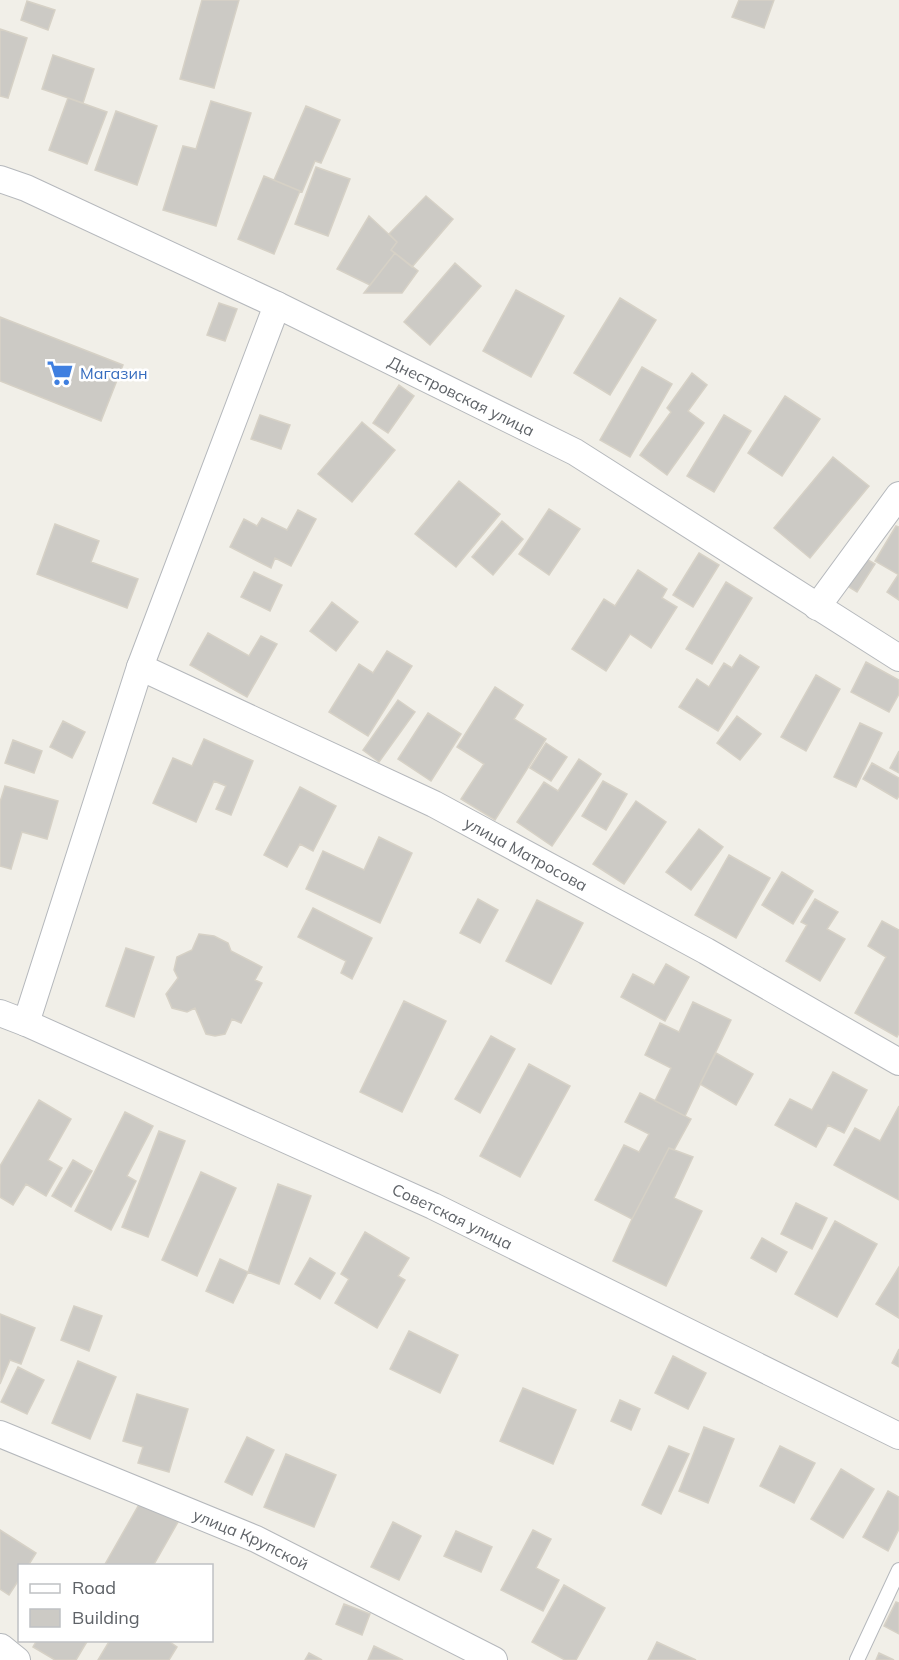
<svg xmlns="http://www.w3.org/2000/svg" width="899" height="1660" viewBox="0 0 899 1660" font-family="Mulish,sans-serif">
<rect width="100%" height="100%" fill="#f1efe8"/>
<!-- building -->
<path fill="#cccac5" stroke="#d6d1c6" stroke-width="1.5" d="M202 0H239L214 88 180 79Z
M739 0H774L764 28 732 17Z
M27 1 55 10 48 30 21 20Z
M0 29 27 38 8 98 0 96Z
M53 55 94 69 83 103 42 89Z
M68 98 107 112 87 164 49 150Z
M211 101 251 113 216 226 163 210 183 146 196 149Z
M306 106 340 120 321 163 315 161 302 192 274 180Z
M116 111 157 126 137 185 95 170Z
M316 167 350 179 328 236 295 224Z
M264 176 300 191 274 254 238 239Z
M426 196 453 219 412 267 391 250 397 242 389 234Z
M369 216 397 242 391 250 395 253 370 285 337 269Z
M395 253 418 271 402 293H364Z
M455 263 481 286 430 345 404 322Z
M516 290 564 316 531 377 483 351Z
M620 298 656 320 610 395 574 373Z
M219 303 237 309 225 341 207 335Z
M0 317 123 365 101 421 0 381Z
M642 367 672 384 630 457 600 440Z
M692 373 707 385 688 411 704 423 667 475 640 455 671 412 667 408Z
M399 385 414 396 388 433 373 423Z
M785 396 820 419 782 476 748 453Z
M260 415 290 425 281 449 251 439Z
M724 415 751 431 714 492 687 476Z
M362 422 395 450 352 502 318 474Z
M833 457 869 486 810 558 774 528Z
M459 481 500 514 456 567 415 534Z
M549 509 580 529 549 575 519 554Z
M298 510 316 519 291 566 275 558 271 568 230 547 244 519 257 526 262 518 287 530Z
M502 521 523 539 493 575 472 557Z
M55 524 99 541 91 562 138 579 127 608 37 574Z
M896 526 899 527V575L875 561Z
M699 553 719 565 693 607 673 595Z
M858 554 875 564 857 592 841 582Z
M638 570 667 589 662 598 677 607 651 648 630 634 606 671 572 649 604 599 615 606Z
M254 572 282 585 270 611 241 597Z
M898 575H899V600L887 592Z
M726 582 752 598 712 664 686 649Z
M332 602 358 622 336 651 310 631Z
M208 633 249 656 261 636 277 644 247 697 190 665Z
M387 651 412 666 368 736 329 712 359 664 373 673Z
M740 655 759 667 718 731 679 707 697 679 709 687 724 663 732 668Z
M866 662 899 680V694L889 712 851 692Z
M816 675 840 689 806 751 781 737Z
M495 687 523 705 514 719 546 739 495 820 461 799 484 764 457 747Z
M398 700 415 712 379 762 363 750Z
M428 713 461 734 431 781 398 759Z
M737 716 761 734 740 760 717 743Z
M63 721 85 732 72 758 50 747Z
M860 723 882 733 856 787 834 777Z
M204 739 253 761 231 815 216 809 226 786 214 781 196 822 153 803 173 758 192 766Z
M13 740 42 751 34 773 5 763Z
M546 743 567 757 551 781 530 768Z
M899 751V773L890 768Z
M579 759 601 774 552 846 517 822 544 782 558 791Z
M872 763 899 778V796L897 799 863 779Z
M603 781 627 794 606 830 582 816Z
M5 786 58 801 47 839 22 832 11 869 0 866V802Z
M300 787 336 806 313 851 300 844 287 867 264 855Z
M636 801 666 822 624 884 593 864Z
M699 829 723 847 691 890 666 872Z
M379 837 412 853 380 923 306 889 323 851 364 870Z
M729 855 770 878 736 938 695 915Z
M782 872 813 891 793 924 762 905Z
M478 899 498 910 480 943 460 933Z
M815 899 838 912 827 929 845 939 820 981 786 961 807 925 801 922Z
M537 900 583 923 551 984 506 961Z
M313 908 372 938 352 979 341 973 346 961 298 937Z
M882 921 899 930V1033L897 1037 855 1013 886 957 868 946Z
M199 934 214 936 228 943 231 951 262 967 255 980 262 983 241 1023 232 1019 225 1034 215 1036 206 1034 195 1008 187 1012 172 1008 166 994 178 978 174 970 177 957 192 950Z
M126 948 154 957 134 1017 106 1006Z
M666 964 689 977 665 1021 621 997 633 974 654 985Z
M404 1001 446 1021 402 1112 360 1092Z
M693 1002 731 1020 685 1116 655 1101 671 1068 645 1055 660 1023 679 1032Z
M491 1036 515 1049 480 1113 455 1099Z
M716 1053 753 1074 736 1105 700 1084Z
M529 1064 570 1086 520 1177 480 1156Z
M833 1072 867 1090 844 1133 828 1125 816 1147 775 1125 790 1099 812 1110Z
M640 1093 691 1119 674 1150 669 1148 632 1219 595 1200 624 1145 639 1152 649 1134 625 1122Z
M39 1100 71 1119 48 1160 62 1168 46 1196 26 1184 13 1205 0 1197V1166Z
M899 1106V1200L834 1165 855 1128 880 1141Z
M125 1112 153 1126 127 1176 136 1181 111 1230 75 1211Z
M159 1131 185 1141 148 1237 122 1227Z
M669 1148 693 1157 674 1198 702 1211 666 1286 613 1261 632 1219Z
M73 1160 92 1171 71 1207 52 1196Z
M201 1172 236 1188 197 1276 162 1260Z
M278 1184 311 1196 279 1284 248 1272Z
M796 1203 827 1218 812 1249 781 1234Z
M835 1221 877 1244 837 1317 795 1294Z
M365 1232 409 1258 398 1276 405 1280 377 1328 335 1303 349 1279 341 1274Z
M762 1238 787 1252 776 1272 751 1258Z
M310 1258 335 1273 320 1299 295 1284Z
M220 1259 248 1272 233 1303 206 1291Z
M899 1267V1318L876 1304Z
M74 1306 102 1316 89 1351 61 1340Z
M0 1314 35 1328 21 1364 10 1360 0 1384Z
M409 1331 458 1355 440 1393 390 1369Z
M899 1349V1367L892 1363Z
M673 1356 706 1373 688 1409 655 1393Z
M78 1361 116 1377 90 1439 52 1423Z
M18 1367 44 1380 27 1414 1 1402Z
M523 1388 576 1410 553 1464 500 1441Z
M137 1394 188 1409 169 1472 138 1463 143 1447 123 1441Z
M620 1400 640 1409 631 1430 611 1421Z
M704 1427 734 1439 708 1503 679 1491Z
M247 1437 274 1450 252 1495 225 1482Z
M669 1446 689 1454 661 1514 642 1505Z
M780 1446 815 1463 794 1503 760 1486Z
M286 1454 336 1475 314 1527 264 1507Z
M841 1469 874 1489 843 1538 811 1519Z
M888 1491 899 1497V1529L888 1551 863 1537Z
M141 1501 178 1522 153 1566H104Z
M393 1522 421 1536 399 1580 371 1567Z
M0 1530 36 1553 28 1566H20V1578L9 1595 0 1589Z
M533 1530 551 1539 536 1568 559 1580 543 1611 501 1590Z
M456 1531 492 1547 481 1572 444 1556Z
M564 1585 605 1608 576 1660H565L532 1642Z
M896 1602 899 1603V1634L884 1626Z
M344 1604 370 1614 362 1635 336 1624Z
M37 1640H88L76 1660H55L33 1647Z
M110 1640H167L177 1647 169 1660H98Z
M657 1642 696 1660H648Z
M374 1646 403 1660H368Z
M309 1653 322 1660H305Z
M879 1653 894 1660H876Z"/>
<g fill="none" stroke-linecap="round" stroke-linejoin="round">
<!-- lane casing -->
<g stroke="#b5b8bc" stroke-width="16">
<path id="lane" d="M857 1660 899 1570"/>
</g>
<!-- street casing -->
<g stroke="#b5b8bc" stroke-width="28">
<g id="street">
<path id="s1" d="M0 179 26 188 277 305 575 452 899 658"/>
<path d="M817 607 899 495"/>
<path id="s2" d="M140 667 434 804 706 951 899 1062"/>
<path id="s3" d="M0 1013 26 1023 433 1206 899 1436"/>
<path d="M26 1023 140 667 277 305"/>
<path id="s4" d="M0 1434 256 1539 494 1660"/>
<path d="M1 1647 17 1660"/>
</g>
</g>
<!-- lane -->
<use href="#lane" stroke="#fff" stroke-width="14"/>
<!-- street -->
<use href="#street" stroke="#fff" stroke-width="26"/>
</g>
<!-- icons -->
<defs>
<g id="supermarket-bare" transform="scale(2.07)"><path d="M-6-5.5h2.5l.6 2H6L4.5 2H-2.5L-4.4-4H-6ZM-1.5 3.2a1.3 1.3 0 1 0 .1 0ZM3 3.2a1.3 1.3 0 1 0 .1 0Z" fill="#3f7fe0" stroke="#fff" stroke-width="2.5" paint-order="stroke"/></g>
</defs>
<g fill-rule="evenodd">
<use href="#supermarket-bare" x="60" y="373"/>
</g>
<g text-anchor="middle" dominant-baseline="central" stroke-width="5" stroke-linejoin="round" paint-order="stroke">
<!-- shop labels -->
<g font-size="16" fill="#366cbe" stroke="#fff" text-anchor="start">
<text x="80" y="373">Магазин</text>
</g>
<!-- street labels -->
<g font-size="16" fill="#5f6368" stroke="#fff">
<text stroke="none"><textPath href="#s1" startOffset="510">Днестровская улица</textPath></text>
<text stroke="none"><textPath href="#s2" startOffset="429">улица Матросова</textPath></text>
<text stroke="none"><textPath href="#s3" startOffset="496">Советская улица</textPath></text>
<text stroke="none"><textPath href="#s4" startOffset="272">улица Крупской</textPath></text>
</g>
</g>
<!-- legend -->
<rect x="18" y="1564" width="195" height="78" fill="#ffffff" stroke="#bfc1c3" stroke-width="1.5"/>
<rect x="30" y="1584" width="30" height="9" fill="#ffffff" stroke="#bfc1c3" stroke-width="1.5"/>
<text x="72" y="1594" font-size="18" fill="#5f6368">Road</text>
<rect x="30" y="1609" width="30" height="18" fill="#cccac5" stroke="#bfc1c3" stroke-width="1.5"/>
<text x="72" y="1624" font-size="18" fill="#5f6368">Building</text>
</svg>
